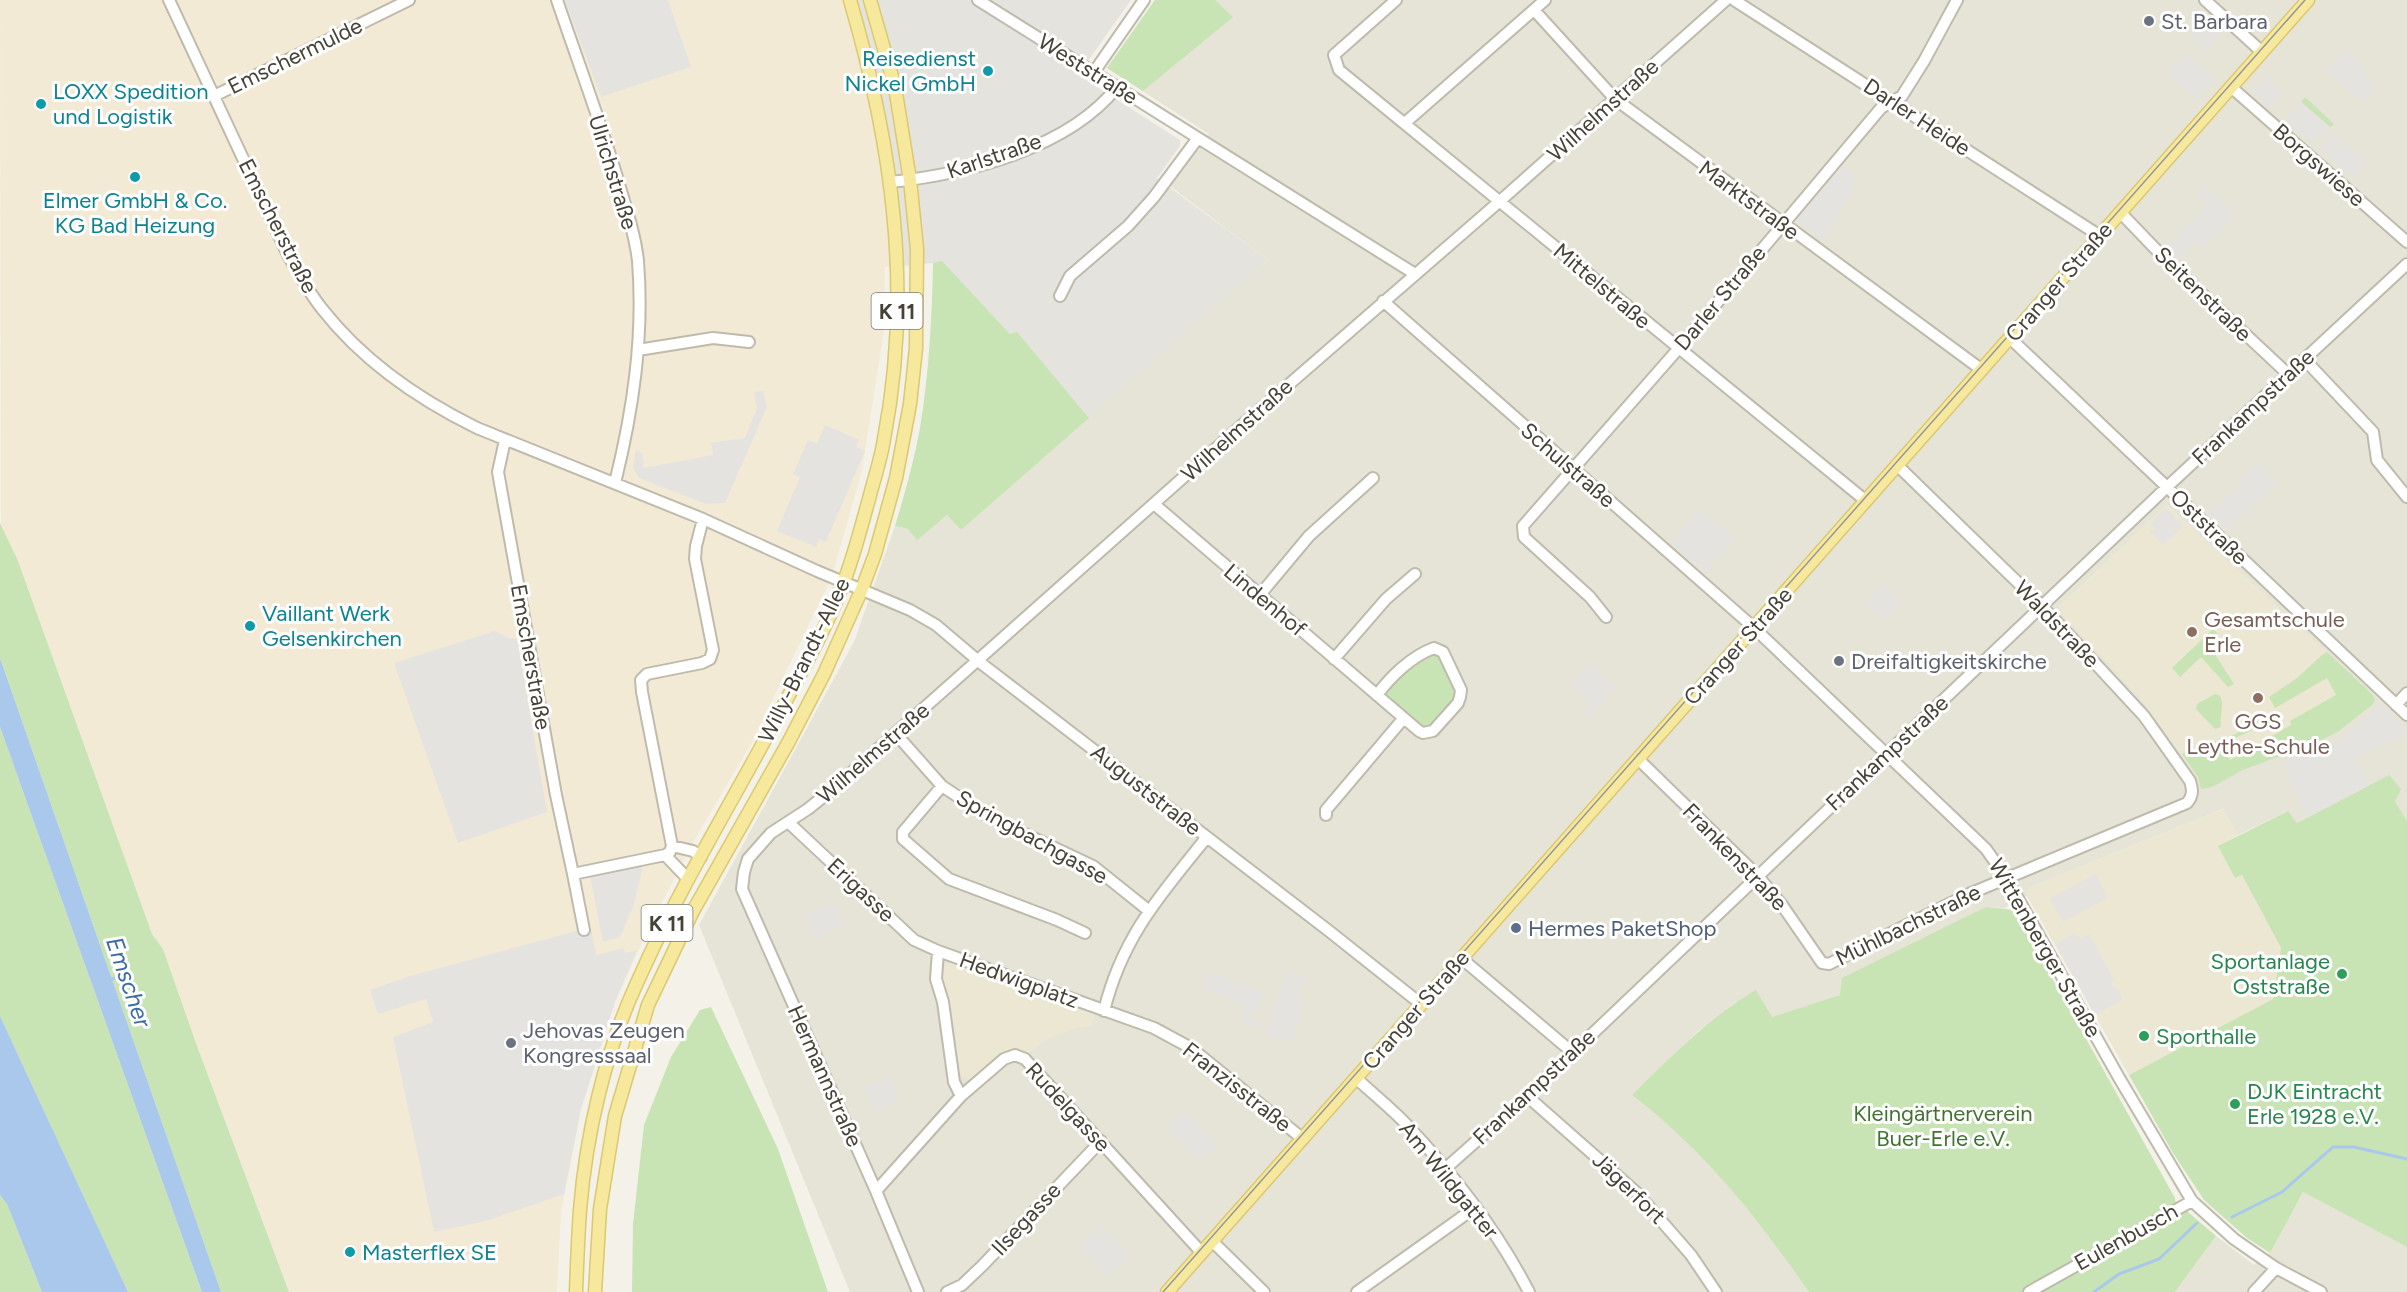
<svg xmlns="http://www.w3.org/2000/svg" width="2407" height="1292" viewBox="0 0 2407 1292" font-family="Figtree,sans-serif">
<rect width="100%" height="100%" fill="#f3f1e8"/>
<!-- residential -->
<path fill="#e6e3d7" d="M1155 0H2407V821L2395 801 2369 785 2297 823 2287 811 2238 835 2223 809 2031 887 2027 891V896L2004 908 1986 907 1840 995 1772 1017 1736 1002 1698 1031 1632 1095 1687 1140 1712 1166 1769 1235 1809 1292H850L699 925 854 642 895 526 908 529 948 515 961 530 1268 260 1170 186 1209 134 1107 68Z
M2303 1192 2407 1247V1292H2175L2216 1236 2254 1265 2270 1253Z"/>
<!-- commercial -->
<path fill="#f3ead5" d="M0 0H853L903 266 885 267 884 330 862 470 833 573 826 589 751 744 700 830 653 919 615 1002 581 1109 561 1212 557 1292H289L197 1046 163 949 152 934 18 561 1 528Z"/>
<!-- industrial -->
<path fill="#e5e3dd" d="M853 0H1131L1078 75 1180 140V146L1157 178 1268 260 1089 418 1017 333 1010 334 942 262 903 266Z"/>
<!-- education -->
<path fill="#ebe7d3" d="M2167 504 2372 694 2375 700 2361 714 2339 731 2320 741 2243 770 2204 789H2201L2198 777 2139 697 2060 612 2059 606Z
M2224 809 2238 835 2219 846 2235 878 2242 875 2281 948 2273 999 2129 1075 2027 896V891L2031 887Z
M952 961 1095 1014 1091 1026 1077 1028 1047 1039 1029 1053 1018 1050 1006 1052 969 1080 960 1075 949 1007 942 977 945 966Z"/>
<!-- green -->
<path fill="#c8e4b4" d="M1155 0H1215L1233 17 1143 91 1107 68Z
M2305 97 2334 124 2330 127 2301 102Z
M942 261 1010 334 1017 332 1089 418 961 530 947 515 917 540 908 529 895 526C905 493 914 461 920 428 929 373 932 318 933 263Z
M0 523 18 561 152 934 163 949 197 1046 289 1292H221L0 658Z
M2213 629 2218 634 2207 642 2234 684 2228 687 2201 657 2180 677 2172 668Z
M1431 652 1438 654 1457 693 1455 698 1430 727H1424L1388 697 1385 691 1403 673Z
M2327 652 2372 694 2375 700 2373 704 2339 731 2320 741 2243 770 2212 787 2201 789 2198 777 2182 754 2187 751 2192 756 2225 736 2229 744 2223 748 2230 760 2291 725 2290 721 2336 695 2327 678 2275 708 2269 697 2297 678 2322 655Z
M2215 694 2220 696C2225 704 2219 717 2221 727L2215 729 2196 709 2197 704Z
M2269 715 2272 721 2231 740 2230 737Z
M0 727 202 1292H128L0 1016Z
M2389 775 2401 789 2395 801 2407 821V1247L2303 1192 2270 1253 2247 1238 2204 1200 2173 1153 2129 1075 2273 999 2281 948 2242 875 2235 878 2218 846 2288 811 2297 823Z
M1986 907 2014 910 2175 1198V1201L2216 1236 2175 1292H1809C1756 1216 1705 1151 1632 1095 1671 1057 1709 1017 1756 990L1772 1017 1840 995 1842 978Z
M711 1007 778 1149 828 1292H632L633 1224 644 1125 671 1057 700 1010Z
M0 1195 7 1204 42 1292H0Z"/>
<!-- parking -->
<path fill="#e4e3e0" d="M565 0H668L691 67 601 97Z
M2208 14 2225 29 2206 50 2189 34Z
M2347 48 2377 91 2362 102 2325 70Z
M2186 53 2214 80 2198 100 2168 72Z
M2266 76 2284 92 2270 107 2252 91Z
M2301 102 2330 127 2322 136 2319 134 2311 142 2285 120Z
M2335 133 2360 156 2368 161 2354 178 2321 149Z
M1843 165 1858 178 1824 240 1797 221Z
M2205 186 2236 214 2204 248 2195 241 2178 260 2166 248 2208 205 2197 195Z
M763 391 767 407 725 503 706 504 639 478 633 467 636 450 642 453 644 468 713 455 711 443 745 438 757 408 754 392Z
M825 425 859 440 856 447 865 451 826 542 819 539 816 547 777 531 800 477 793 474 808 440 817 444Z
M2258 463 2276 483 2226 530 2210 513 2244 481 2242 478Z
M1562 480 1570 486 1539 522 1532 516Z
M1700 508 1736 539 1705 572 1671 542Z
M2166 508 2183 526 2163 545 2149 530H2156L2150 523Z
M1884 583 1903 602 1886 620 1865 603Z
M495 631 508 638 517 639 547 812 458 843 394 663Z
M1589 663 1617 687 1589 719 1583 714 1592 702 1571 684Z
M2381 704 2407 731V735L2359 755 2357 760 2369 785 2307 818 2283 763 2338 741 2354 730Z
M641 860 642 871 633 907 620 937 603 942 589 870Z
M2096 874 2107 898 2063 922 2050 898Z
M835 902 845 925 816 938 806 914Z
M591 929 596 955 624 948 625 953 637 950 615 1002 581 1109 564 1194 486 1221 434 1232 393 1037 433 1022 426 999 378 1014 370 990 407 977 576 931Z
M2074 934 2082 939 2089 934 2114 980 2111 982 2112 987 2118 990 2123 999 2095 1015 2056 944Z
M1288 970 1305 977 1297 997 1305 1001 1291 1043 1266 1034Z
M1208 972 1263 990 1253 1018 1261 1021 1258 1029 1242 1023 1245 1015 1241 1012 1244 1004 1202 988Z
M890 1076 899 1100 874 1112 864 1087Z
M1184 1109 1217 1146 1199 1162 1166 1125Z
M1101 1225 1131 1257 1108 1278 1079 1246Z"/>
<!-- water -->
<path fill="#a9c8eb" d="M0 658 221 1292H202L0 727Z
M0 1016 128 1292H42L7 1204 0 1195Z"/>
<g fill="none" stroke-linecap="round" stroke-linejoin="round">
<!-- stream -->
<path stroke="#a9c8eb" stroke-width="3" d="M109 980 127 974
M2232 1217 2282 1192 2333 1147H2354L2407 1159
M2094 1292 2119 1274 2159 1259 2197 1223"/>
<!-- minor casing -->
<g stroke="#bebaac" stroke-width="14">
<path id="minor" d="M169 0 288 255C299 274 309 293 323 310 364 362 418 399 477 428L703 519 817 571 910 610 936 625 982 664 1329 931 1421 1004
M557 0C577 59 599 118 617 177 625 205 635 233 638 261 644 337 633 410 615 483
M978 0 1415 274
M1396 0 1334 55 1339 70 1866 501
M1734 0 2100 236
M2205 0 2262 52
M1534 10 1615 99 1982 370
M1094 72 1144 0
M2231 87 2407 242
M214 96 409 0
M1406 122 1545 0
M891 182C966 174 1068 149 1117 87
M2120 212 2167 261 2288 374
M1060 296 1070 276 1128 226 1154 197 1198 138
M1383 301 1752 626 1986 849 2007 879 2118 1076 2192 1201 2234 1239 2276 1268 2321 1292
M2010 338 2407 715
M638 350 713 338 749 342
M2305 360 2373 432 2377 460 2407 497
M505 440 498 472 556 795 573 874 665 855 670 852 672 846 642 692 641 680 647 674 702 663 710 659 713 650 695 559 696 546 703 519
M1154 504 1419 731 1423 733 1433 731 1458 703 1460 697 1461 690 1443 652 1434 648C1412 656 1391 676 1377 695
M1259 596 1309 536 1373 478
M1606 617 1590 597 1524 537 1523 526 1679 348 1881 108 1902 96 1924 61 1957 0
M1334 659 1386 599 1415 574
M2396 705 2407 693
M896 734 942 786 987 816 1093 866 1148 910
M1638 759 1757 875 1782 905 1822 963 1829 964 1969 894 2187 803C2193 796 2193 790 2190 781L2144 716 2042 606 1898 466
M942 786 903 832V839L949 879 1057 920 1085 933
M1326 815V810L1403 719
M788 822 914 940 938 951 1154 1028 1191 1048 1303 1139
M672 846 693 851 701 857
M665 855 688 879
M573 874 584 930
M938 951 936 979 943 1002 954 1082 961 1096
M1461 958 1572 1052
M1104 1011C1122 937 1161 894 1207 837
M1356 1078C1373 1094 1391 1108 1407 1125 1454 1175 1497 1230 1529 1292
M1527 1096 1637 1193 1691 1255 1716 1292
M1446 1168 1527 1096 2167 487 2407 264
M876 1191 961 1096 1004 1059 1015 1055 1025 1059 1202 1253
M1212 1241 1264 1292
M918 1292 876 1191 742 889 744 872 748 859 771 833 808 809 834 788 1249 419 1500 201 1726 0
M947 1292 962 1285 983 1265 1101 1141
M1357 1292 1476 1207
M2029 1292 2192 1201
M2254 1292 2276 1268"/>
</g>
<!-- major casing -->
<g stroke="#dbc86f" stroke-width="15">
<path id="major" d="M576 1292C577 1265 578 1237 580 1210 586 1135 605 1053 636 985 680 885 739 791 789 695 809 658 829 622 843 584 854 556 861 527 869 499 874 479 881 459 884 439 913 289 892 144 850 0
M595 1292 600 1209 615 1116 648 1005 693 911 788 743 824 674 862 589 875 554 896 478 910 404 916 348 917 249 910 180 895 87 870 0
M1167 1292 2308 0"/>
</g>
<!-- minor -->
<use href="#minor" stroke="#fff" stroke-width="10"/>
<!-- major -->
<use href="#major" stroke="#f6e99e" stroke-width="12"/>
<!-- tram -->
<path stroke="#979797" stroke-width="1.5" d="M1163 1292 2305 0"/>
</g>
<!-- markers -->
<g fill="#6b7280" stroke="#fff" stroke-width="2">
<circle cx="2149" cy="21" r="6"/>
<circle cx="1839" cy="661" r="6"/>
<circle cx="511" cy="1043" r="6"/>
</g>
<g fill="#0f9aa8" stroke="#fff" stroke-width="2">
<circle cx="988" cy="71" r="6"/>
<circle cx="41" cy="104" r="6"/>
<circle cx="135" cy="177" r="6"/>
<circle cx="250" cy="626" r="6"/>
<circle cx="350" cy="1252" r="6"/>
</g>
<g fill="#8d6e63" stroke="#fff" stroke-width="2">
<circle cx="2192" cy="632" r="6"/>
<circle cx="2258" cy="698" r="6"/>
</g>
<circle fill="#5c6f8a" stroke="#fff" stroke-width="2" cx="1516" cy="928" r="6"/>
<g fill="#2e9e5b" stroke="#fff" stroke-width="2">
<circle cx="2342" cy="974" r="6"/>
<circle cx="2144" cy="1036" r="6"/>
<circle cx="2235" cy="1104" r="6"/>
</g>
<g text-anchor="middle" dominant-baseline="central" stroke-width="6" stroke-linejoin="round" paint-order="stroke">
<!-- shield labels -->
<g fill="#fff" stroke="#7e7b73" stroke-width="1.5">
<rect x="871.5" y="293" width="51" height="36" rx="4.5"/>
<rect x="641.5" y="905" width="51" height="36" rx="4.5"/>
</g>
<g font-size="21" font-weight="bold" fill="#464237">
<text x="897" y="311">K 11</text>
<text x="667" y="923">K 11</text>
</g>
<!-- worship labels -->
<g font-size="22" fill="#5b616d" stroke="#fff" text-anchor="start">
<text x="2161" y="21">St. Barbara</text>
<text x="1851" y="661">Dreifaltigkeitskirche</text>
<text x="523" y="1030">Jehovas Zeugen<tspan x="523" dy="25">Kongresssaal</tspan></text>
</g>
<!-- street labels -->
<g font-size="22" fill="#464237" stroke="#fff">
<text transform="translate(295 56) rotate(-26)">Emschermulde</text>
<text transform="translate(1088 69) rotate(32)">Weststraße</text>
<text transform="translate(1603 110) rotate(-42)">Wilhelmstraße</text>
<text transform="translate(1917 117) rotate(33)">Darler Heide</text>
<text transform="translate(994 156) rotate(-19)">Karlstraße</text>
<text transform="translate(2319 165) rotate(41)">Borgswiese</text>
<text transform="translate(613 172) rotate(73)">Ulrichstraße</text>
<text transform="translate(1749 200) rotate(36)">Marktstraße</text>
<text transform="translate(278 226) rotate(63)">Emscherstraße</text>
<text transform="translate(2059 282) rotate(-49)">Cranger Straße</text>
<text transform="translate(1602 286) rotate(40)">Mittelstraße</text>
<text transform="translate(2203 294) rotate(44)">Seitenstraße</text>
<text transform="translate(1720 298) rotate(-50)">Darler Straße</text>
<text transform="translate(2253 407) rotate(-43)">Frankampstraße</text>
<text transform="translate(1237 430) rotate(-42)">Wilhelmstraße</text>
<text transform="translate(1568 465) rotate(41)">Schulstraße</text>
<text transform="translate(2209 527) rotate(44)">Oststraße</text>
<text transform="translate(1265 600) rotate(40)">Lindenhof</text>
<text transform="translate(2057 624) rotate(46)">Waldstraße</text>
<text transform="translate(1738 646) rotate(-48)">Cranger Straße</text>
<text transform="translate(531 657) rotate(80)">Emscherstraße</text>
<text transform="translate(804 660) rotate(-64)">Willy-Brandt-Allee</text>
<text transform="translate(873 753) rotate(-41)">Wilhelmstraße</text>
<text transform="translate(1887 753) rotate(-43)">Frankampstraße</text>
<text transform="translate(1146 790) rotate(38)">Auguststraße</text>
<text transform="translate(1032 837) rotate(29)">Springbachgasse</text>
<text transform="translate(1735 857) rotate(46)">Frankenstraße</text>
<text transform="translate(861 890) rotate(43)">Erigasse</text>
<text transform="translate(1908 925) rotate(-26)">Mühlbachstraße</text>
<text transform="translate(2045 948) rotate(60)">Wittenberger Straße</text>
<text transform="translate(1019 980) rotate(20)">Hedwigplatz</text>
<text transform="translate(1416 1010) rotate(-49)">Cranger Straße</text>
<text transform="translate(825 1076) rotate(66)">Hermannstraße</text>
<text transform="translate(1237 1087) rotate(38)">Franzisstraße</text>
<text transform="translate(1534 1087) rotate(-43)">Frankampstraße</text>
<text transform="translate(1068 1107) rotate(47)">Rudelgasse</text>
<text transform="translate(1449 1180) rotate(51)">Am Wildgatter</text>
<text transform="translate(1629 1188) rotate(44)">Jägerfort</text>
<text transform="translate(1026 1219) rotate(-47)">Ilsegasse</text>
<text transform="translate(2126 1237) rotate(-29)">Eulenbusch</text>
</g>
<!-- culture labels -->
<g font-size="22" fill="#0d838f" stroke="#fff" text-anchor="start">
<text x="976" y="58" text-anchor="end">Reisedienst<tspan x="976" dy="25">Nickel GmbH</tspan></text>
<text x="53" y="91">LOXX Spedition<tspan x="53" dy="25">und Logistik</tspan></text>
<text x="135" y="200" text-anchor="middle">Elmer GmbH &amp; Co.<tspan x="135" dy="25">KG Bad Heizung</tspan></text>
<text x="262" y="613">Vaillant Werk<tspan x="262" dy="25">Gelsenkirchen</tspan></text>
<text x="362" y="1252">Masterflex SE</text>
</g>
<!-- education labels -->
<g font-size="22" fill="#785e54" stroke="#fff" text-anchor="start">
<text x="2204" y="619">Gesamtschule<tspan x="2204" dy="25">Erle</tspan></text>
<text x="2258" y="721" text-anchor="middle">GGS<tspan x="2258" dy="25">Leythe-Schule</tspan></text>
</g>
<!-- service labels -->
<g font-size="22" fill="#4e5e75" stroke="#fff" text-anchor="start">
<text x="1528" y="928">Hermes PaketShop</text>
</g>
<!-- leisure labels -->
<g font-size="22" fill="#27864d" stroke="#fff" text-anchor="start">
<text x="2330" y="961" text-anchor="end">Sportanlage<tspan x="2330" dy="25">Oststraße</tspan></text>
<text x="2156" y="1036">Sporthalle</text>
<text x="2247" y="1091">DJK Eintracht<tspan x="2247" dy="25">Erle 1928 e.V.</tspan></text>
</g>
<!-- park labels -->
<g font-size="22" fill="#40732f" stroke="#fff">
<text x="1943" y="1113">Kleingärtnerverein<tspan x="1943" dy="25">Buer-Erle e.V.</tspan></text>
</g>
<!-- water labels -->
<g font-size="24" font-style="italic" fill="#396ba9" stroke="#fff">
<text transform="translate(129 982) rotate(71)">Emscher</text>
</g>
</g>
</svg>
